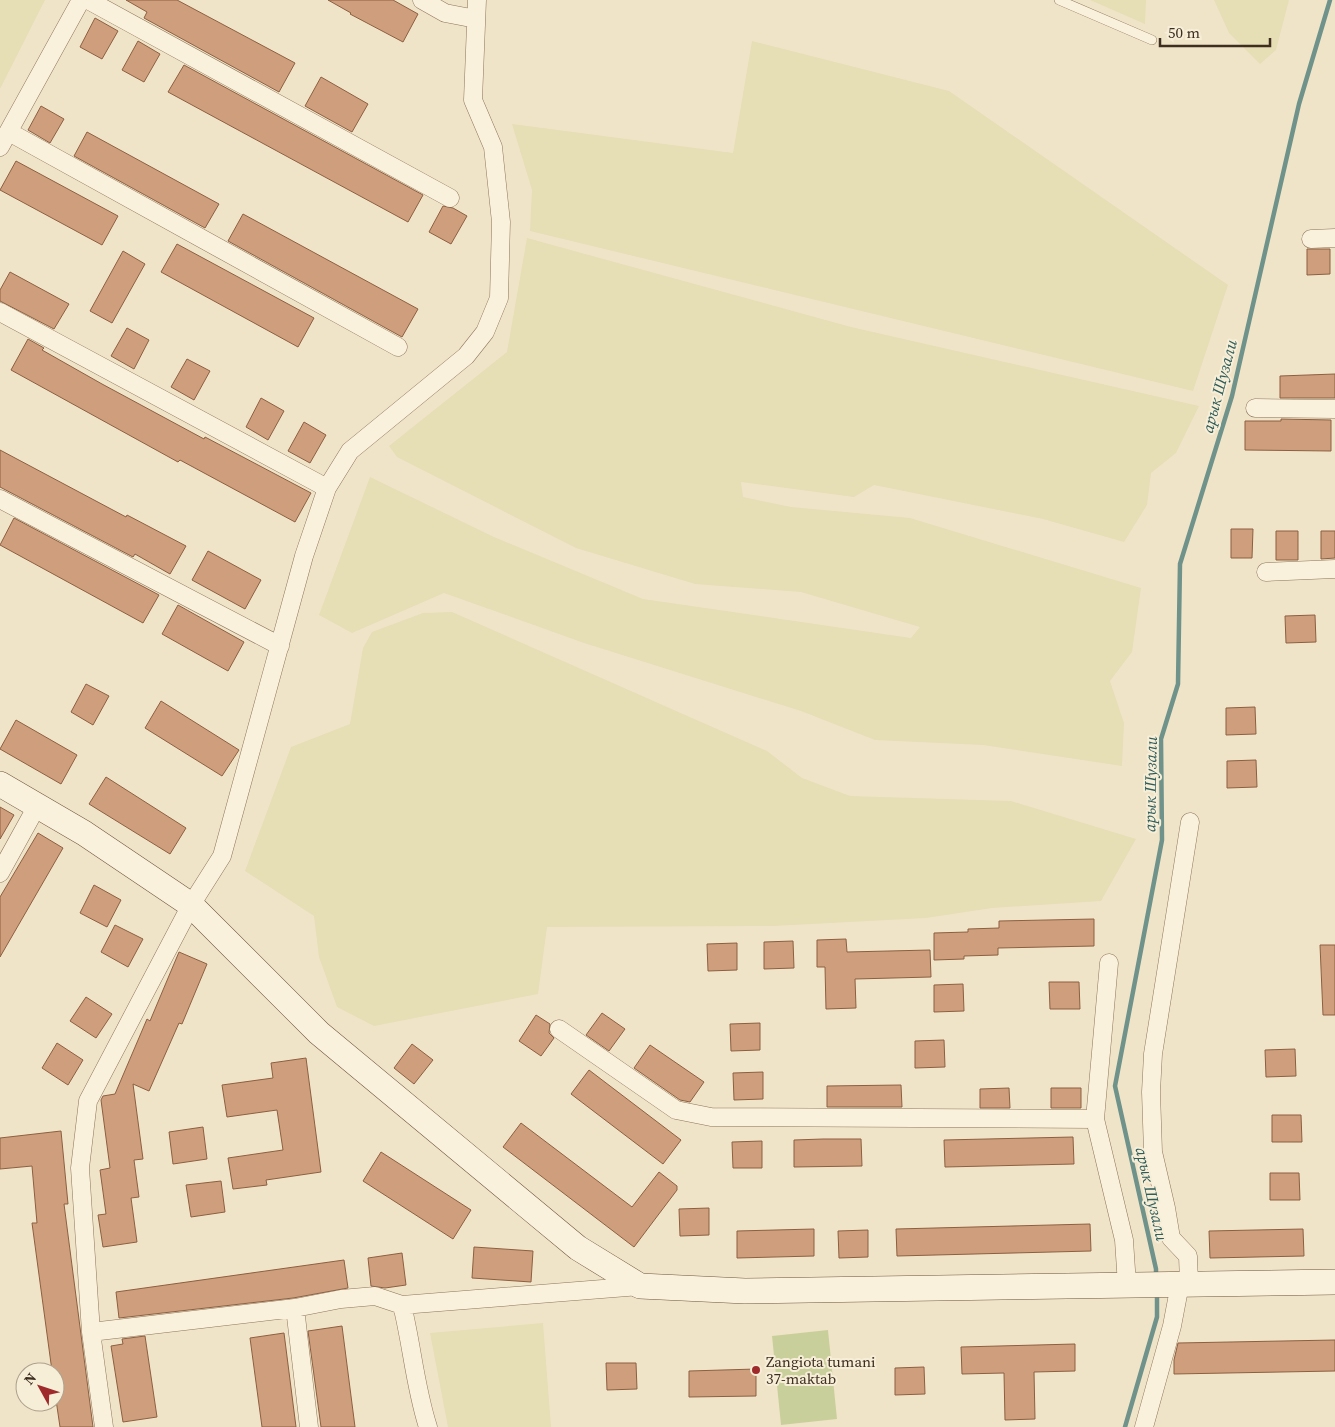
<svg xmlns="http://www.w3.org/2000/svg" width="1335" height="1427" viewBox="0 0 1335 1427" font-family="'Source Serif 4',serif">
<rect width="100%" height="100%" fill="#f0e4c8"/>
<!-- farmland -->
<path fill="#e6deb5" d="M0 0H45L0 89Z
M1090 0H1146L1145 24Z
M1214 0H1289L1276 50 1260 64 1229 33Z
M752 41 949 91 1228 285 1193 391 530 231 532 190 512 124 733 153Z
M527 238 851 327 1199 406 1176 453 1151 473 1147 505 1124 542 1043 519 874 485 854 497 741 482 743 497 791 507 910 518 1141 588 1132 652 1110 681 1124 723 1122 766 983 745 875 740 801 711 584 643 444 593 352 633 319 615 370 477 494 537 643 599 911 638 920 627 801 592 695 584 576 548 397 457 389 446 507 352Z
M452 612 767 751 802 778 850 796 1011 801 1136 839 1101 901 992 908 926 918 773 926 547 927 538 994 374 1026 337 1007 319 957 314 916 245 871 291 747 350 724 363 648 372 632 423 613Z
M543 1323 551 1427H448L430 1333Z"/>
<!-- green -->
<path fill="#c9cf9b" d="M828 1330 837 1419 781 1425 772 1336Z"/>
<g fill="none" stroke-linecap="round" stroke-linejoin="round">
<!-- stream -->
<path stroke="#6f938a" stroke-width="4.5" d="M1156 1277V1269L1115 1086 1162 840 1161 739 1178 684 1180 564 1232 396 1299 104 1330 0
M1125 1427 1157 1317V1292"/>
</g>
<!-- building -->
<path fill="#cf9f7d" stroke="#8d5f41" d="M126 0H177L295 63 279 92 144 18 147 12Z
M328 0H393L418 14 403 42 350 14 351 13Z
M95 18 118 31 102 59 80 47Z
M138 41 160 54 144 82 122 70Z
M184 65 423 195 408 222 168 92Z
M321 77 368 104 352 132 305 106Z
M41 106 64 119 50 143 28 130Z
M87 132 219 204 205 228 74 156Z
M16 161 118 216 102 245 0 190Z
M443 206 453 208 467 216 451 244 429 232Z
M243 214 418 309 402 337 228 241Z
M177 244 314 318 298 347 161 272Z
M1307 249H1330V274L1307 275Z
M123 251 145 264 112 323 90 311Z
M10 272 69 304 54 329 0 301V290Z
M127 328 149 340 134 369 111 356Z
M28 339 44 348 42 350 102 384 204 439 205 437 311 493 295 522 180 460 178 462 11 370Z
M187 359 210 371 194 400 171 387Z
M1335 374V398H1280V376Z
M261 398 284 411 268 440 246 427Z
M1281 419 1331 420V451L1245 450V421H1281Z
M304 422 326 435 310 463 288 451Z
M0 450 126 517 127 515 186 546 170 574 135 554 133 557 0 487Z
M14 518 159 595 143 623 0 545Z
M1231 529H1253L1252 558H1231Z
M1276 531H1298V560H1276Z
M1321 531H1335V558L1321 559Z
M208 551 261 580 245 609 192 580Z
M178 605 244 642 228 671 162 634Z
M1315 615 1316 642 1286 643 1285 616Z
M86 684 109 696 93 725 71 712Z
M161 701 239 750 222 776 145 728Z
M1255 707 1256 734 1226 735V708Z
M16 720 77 755 61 784 0 749Z
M1256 760 1257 787 1227 788V761Z
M106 777 186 828 170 854 89 804Z
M0 807 14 815 0 839Z
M38 833 63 848 0 957V897Z
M94 885 121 900 107 927 80 913Z
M1094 919V946L998 948V955L964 956V959L934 960V933L968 932V929L999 928V921Z
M115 925 143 939 128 967 101 952Z
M846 939 847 952 930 950 931 977 855 979 856 1008 826 1009 825 967H817V940Z
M793 941 794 968 764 969V942Z
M737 943V970L708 971 707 944Z
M1320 945H1335V1015H1323Z
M179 952 207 964 182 1024 179 1023 149 1091 133 1084 143 1159 134 1160 139 1197 131 1198 137 1242 103 1247 98 1215 106 1214 100 1170 110 1168 101 1100 103 1096 115 1094 147 1019 150 1021Z
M1049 982H1079L1080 1009H1050Z
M963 984 964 1011 934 1012V985Z
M86 997 112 1014 96 1038 70 1021Z
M602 1013 625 1029 609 1051 586 1035Z
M536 1015 550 1024 549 1033 554 1038 541 1056 519 1041Z
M760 1023V1050L731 1051 730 1024Z
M944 1040 945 1067 915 1068V1041Z
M57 1043 83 1060 68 1085 42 1068Z
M412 1044 433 1060 414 1084 394 1068Z
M650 1045 704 1082 690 1102 680 1100 634 1068Z
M1295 1049 1296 1076 1266 1077 1265 1050Z
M306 1058 321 1172 266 1180 267 1185 233 1189 228 1158 283 1150 277 1110 227 1117 222 1085 273 1078 271 1063Z
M589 1070 681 1140 663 1164 571 1094Z
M763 1072V1099L734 1100 733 1073Z
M901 1085 902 1107H827V1086Z
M1009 1088 1010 1108H980V1089Z
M1051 1088H1081V1108H1051Z
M1272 1115H1301L1302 1142H1272Z
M521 1123 632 1207 659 1172 677 1186V1190L634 1247 503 1147Z
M203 1127 207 1159 173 1164 169 1132Z
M61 1131 68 1204H64L93 1427H60L55 1393V1371H52L32 1223H37L32 1166 0 1169V1138Z
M1073 1137 1074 1164 945 1167 944 1140Z
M823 1139H861L862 1166 794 1167V1140Z
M762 1141V1168H733L732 1142Z
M381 1152 471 1210 453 1239 363 1181Z
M1270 1173H1299L1300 1200H1270Z
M221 1181 225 1212 191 1217 186 1185Z
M709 1208V1235L680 1236 679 1209Z
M1090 1224 1091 1251 897 1256 896 1229Z
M814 1229V1256L737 1258V1231Z
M1303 1229 1304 1256 1210 1258 1209 1231Z
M868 1230V1257L839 1258 838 1231Z
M474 1247 533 1251 531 1282 472 1278Z
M402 1253 406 1285 385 1288 371 1286 368 1258Z
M344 1260 348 1288 293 1298 119 1318 116 1292Z
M342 1326 355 1427H321L308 1331Z
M284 1333 296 1427H262L250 1338Z
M145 1336 157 1417 123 1422 111 1346 123 1344 122 1339Z
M1335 1340V1371L1174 1374V1360L1178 1343Z
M1075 1344V1371L1034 1372 1035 1419 1005 1420 1004 1373 962 1374 961 1347Z
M606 1363H636L637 1389 607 1390Z
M924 1367 925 1394 895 1395V1368Z
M756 1369V1396L689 1397V1371Z"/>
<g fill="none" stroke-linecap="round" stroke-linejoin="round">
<!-- service casing -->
<g stroke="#8d765c" stroke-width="10">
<path id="service" d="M1059 0 1152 40"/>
</g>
<!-- minor casing -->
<g stroke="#8d765c" stroke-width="19">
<path id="minor" d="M88 0 450 198
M422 0 445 13 476 19
M9 132 398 347
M0 147 81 0
M1311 239 1335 238
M0 312 327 488
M1255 408 1335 409
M0 499 280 646
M1266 572 1335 569
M0 873 37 806
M1109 963 1095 1119 1124 1240 1127 1285
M559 1029 676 1110 711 1117 1095 1119
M1189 1283 1188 1256 1171 1238 1166 1208 1153 1152 1151 1092 1153 1054 1190 822
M402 1305C412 1345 415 1387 428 1427
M295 1308 309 1427
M91 1332 295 1308 341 1299 375 1296 402 1305 640 1286
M104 1427 91 1332 80 1168 88 1101 191 905 222 856 304 556 327 488 350 451 466 356 485 332 499 298 501 222 493 147 473 100 477 0
M1144 1427 1172 1326 1180 1284"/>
</g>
<!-- secondary casing -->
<g stroke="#6f573f" stroke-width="26">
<path id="secondary" d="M0 784 84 833 191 905 319 1033 578 1248 640 1286 745 1291 1335 1282"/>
</g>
<!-- service -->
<use href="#service" stroke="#faf1dc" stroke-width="9"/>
<!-- minor -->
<use href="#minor" stroke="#faf1dc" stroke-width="18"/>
<!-- secondary -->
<use href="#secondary" stroke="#faf1dc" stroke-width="25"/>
</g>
<!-- markers -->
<circle fill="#9e2a2b" stroke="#f7eed8" stroke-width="2" cx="756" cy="1370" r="5"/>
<g text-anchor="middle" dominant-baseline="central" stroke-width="4" stroke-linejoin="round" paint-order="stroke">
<!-- poi labels -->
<g font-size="15" fill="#3d2e20" stroke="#f7eed8" text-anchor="start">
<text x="766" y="1361">Zangiota tumani<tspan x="766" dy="17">37-maktab</tspan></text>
</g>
<!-- water labels -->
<g font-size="16" font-style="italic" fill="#2f5d5a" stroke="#f7eed8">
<text transform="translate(1219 386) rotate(-75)">арык Шузали</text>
<text transform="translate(1150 784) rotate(-89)">арык Шузали</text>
<text transform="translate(1152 1194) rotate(77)">арык Шузали</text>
</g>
</g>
<!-- north arrow -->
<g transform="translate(40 1387) rotate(310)"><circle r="24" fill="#f7eed8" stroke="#ada18e"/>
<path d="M0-4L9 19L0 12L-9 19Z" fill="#9e2a2b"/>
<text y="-8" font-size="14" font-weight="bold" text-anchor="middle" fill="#3d2e20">N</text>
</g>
<!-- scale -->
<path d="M1160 38v8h110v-8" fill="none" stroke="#3d2e20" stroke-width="2.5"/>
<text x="1168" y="38" font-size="15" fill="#3d2e20" stroke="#f7eed8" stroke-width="4" paint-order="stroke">50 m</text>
</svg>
